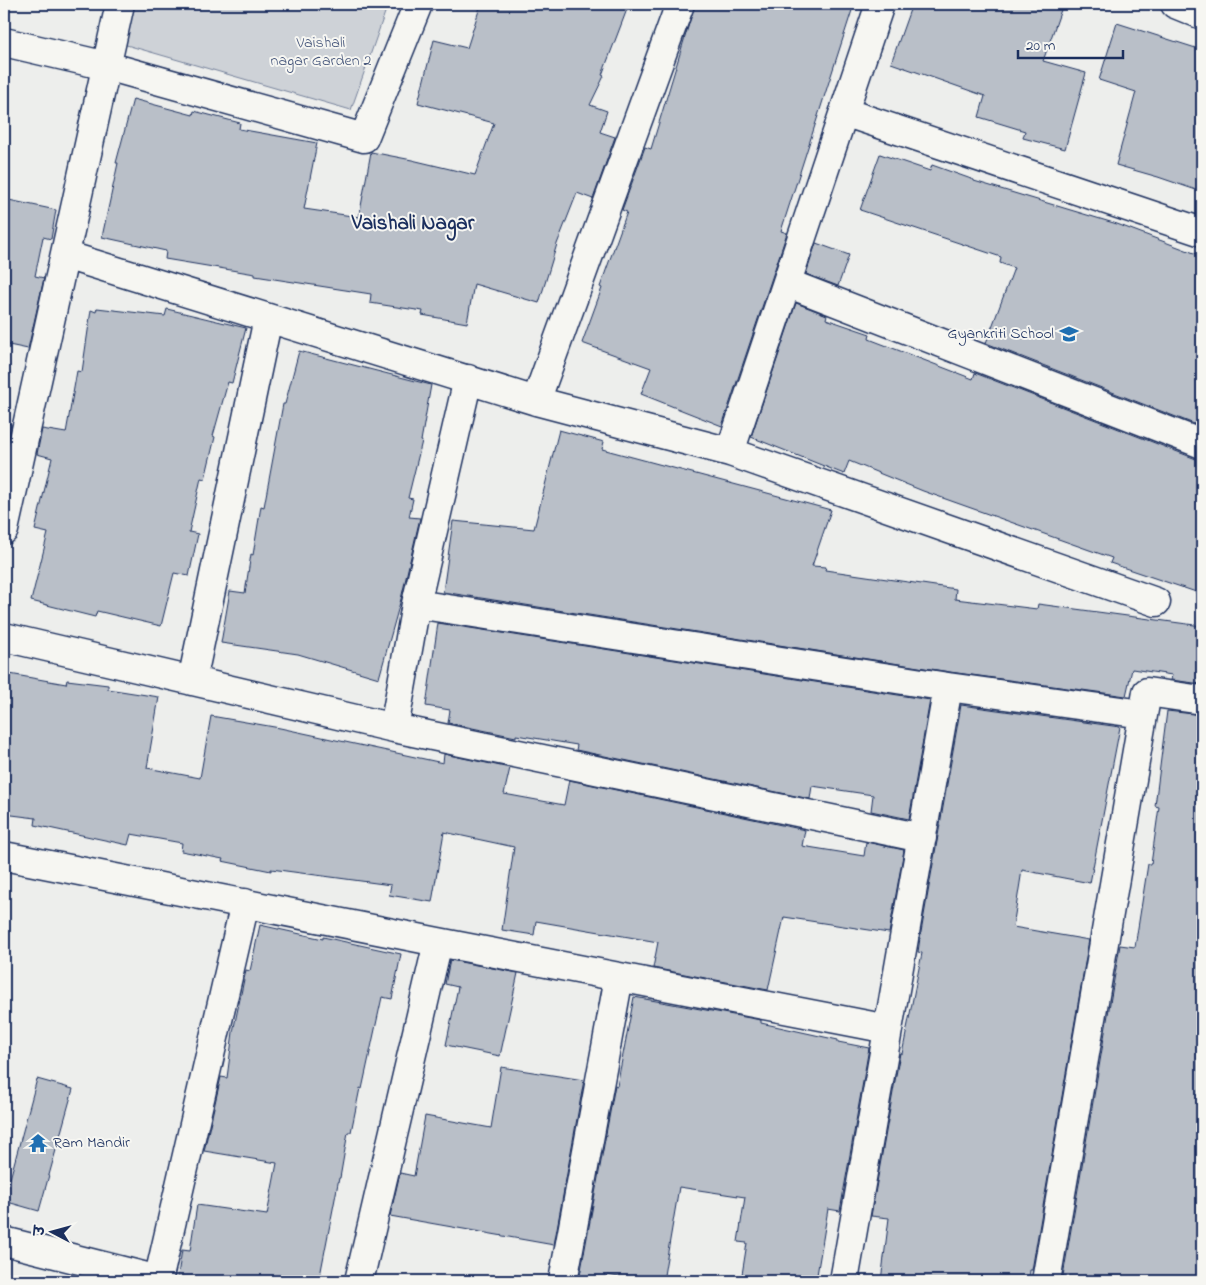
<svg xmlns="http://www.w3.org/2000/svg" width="1206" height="1285" viewBox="0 0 1206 1285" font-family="'Indie Flower','Playpen Sans Deva',sans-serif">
<rect width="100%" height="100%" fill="#edeeec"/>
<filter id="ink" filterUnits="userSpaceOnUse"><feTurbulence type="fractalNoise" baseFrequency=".02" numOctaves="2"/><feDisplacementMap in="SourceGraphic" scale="10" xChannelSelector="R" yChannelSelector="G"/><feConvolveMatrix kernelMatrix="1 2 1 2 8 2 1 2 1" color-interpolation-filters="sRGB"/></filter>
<g filter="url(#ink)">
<!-- green -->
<path fill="#ced2d7" stroke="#74809a" d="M132 4H388L351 110 123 44Z"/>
<!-- building -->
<path fill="#b9bfc8" stroke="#1b2f5e" d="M481 4H524L545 10 548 4H629L602 75 604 76 590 105 607 111 600 132 615 137 593 199 577 193 557 244 539 303 474 284 467 323 422 315 423 311 370 303 371 294 255 276V274L165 259 166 251 102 237 118 163H116L133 99 193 115 194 111 240 123 239 129 317 143 304 209 359 217 371 152 412 160 475 175 494 123 418 103 434 40 467 48Z
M695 4H854L781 231 787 233 722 426 641 394 651 368 582 343 602 288 600 287 627 212 622 210 645 147 651 149Z
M912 4H1063L1043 61 1086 73 1065 149 1023 138 1025 131 979 117 985 96 891 63Z
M1117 23 1202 50V192L1158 177 1116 165 1136 92 1099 80Z
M880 154 930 171 932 165 974 180V181L1117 224 1202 256V427L986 343 1014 268 1000 263 1001 257 860 210Z
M4 199 56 210 51 239 43 237 35 276 44 278 28 349 4 344Z
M816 243 849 255 838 286 806 274Z
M796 303 827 315 826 319 870 334 869 339 973 379 975 373 1196 459H1202V594L1110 563 1112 558 923 491 849 461 844 474 751 437Z
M97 308 165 316 167 309 246 328 232 383 228 382 213 436 215 437 205 479 201 478 189 532 198 534 189 576 174 573 161 626 97 611 95 617 31 601 48 533 35 530 52 458 37 454 42 429 66 433 77 371 82 372 91 310 96 312Z
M299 351 431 385 421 441H422L408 498 413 499 409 517 420 518 401 599 379 678 298 654 221 643 230 591 245 593 251 554 253 555 261 506 264 507 283 404H285Z
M4 422 11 424 6 448 4 447Z
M559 430 604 442 602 449 831 510 812 566 826 567 825 570 956 589 955 599 1037 609 1038 604 1202 626V684L1171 680 1172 675 1132 669 1126 696 950 672 443 592 453 521 534 529Z
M438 623 930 700 909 819 871 811 873 795 812 786 810 799 576 750 577 745 516 735V737L448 723 450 710 426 706Z
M4 673 66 684 67 680 108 685V689L159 697 147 768 200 778 211 716 280 728 443 763 444 754 510 768 504 794 564 805 569 780 805 830 802 846 864 856 866 842 904 850 889 933 784 917 768 990 653 968 658 942 536 921 534 935 502 930 514 847 444 832 432 902 389 895 391 885 271 869V871L222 861 223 859 181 851 182 843 131 834 128 845 35 825 36 818 4 814Z
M961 705 1120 727 1090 883 1022 870 1013 927 1089 940 1032 1270H1030L1029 1281H881L889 1218 871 1216 900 1053 902 1054 922 953 918 952 920 938Z
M1167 711 1202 715V1281H1095L1063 1276 1120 945 1135 947 1148 864H1151L1159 807 1155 806Z
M260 925 323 939V937L401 954 392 999 382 997 362 1089 360 1088 351 1132H348L340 1178H339L319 1281H177L182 1250 190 1251 197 1205 267 1215 277 1163 204 1151 221 1077 227 1078 233 1032 246 970 250 971Z
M450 960 518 973 500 1056 446 1045 458 987 445 984Z
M634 997 761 1020V1023L838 1040V1042L869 1048 840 1211 828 1209 816 1281H741L747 1243 738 1242 745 1197 679 1187 663 1281H642L607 1275 605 1281H579L615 1085 617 1086Z
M501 1067 584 1080 554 1245 390 1216 400 1173 414 1176 425 1116 491 1128Z
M37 1079 73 1089 39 1211 4 1201Z"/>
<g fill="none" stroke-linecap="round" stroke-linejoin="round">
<!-- street casing -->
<g stroke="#1b2f5e" stroke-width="31">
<path id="street" d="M1175 4 1202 15
M4 42 107 66 364 138 418 4
M844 112 1202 232
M65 255 536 401 730 452 1156 602
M787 283 1202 444
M536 401 680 4
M730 452 880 4
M4 530 120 4
M416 604 948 687 1143 714
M4 637 394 728 922 838
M192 681 268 318
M394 728 416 604 468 379
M4 856 438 942 888 1029
M4 1241 159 1280
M158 1281 245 903
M359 1281 438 942
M563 1281 619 977
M844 1281 948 687
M1046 1281 1147 692 1202 700"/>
</g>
<!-- street -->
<use href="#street" stroke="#f6f6f2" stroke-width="28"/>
</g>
</g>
<!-- icons -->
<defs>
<g id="school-bare" transform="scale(1.5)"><path d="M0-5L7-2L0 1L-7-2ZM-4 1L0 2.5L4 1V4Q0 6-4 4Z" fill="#1f6fb2" stroke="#f6f6f2" stroke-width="2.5" paint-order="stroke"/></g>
<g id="temple-bare" transform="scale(1.5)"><path d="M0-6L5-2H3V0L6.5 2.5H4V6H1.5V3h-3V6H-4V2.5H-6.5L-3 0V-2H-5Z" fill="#1f6fb2" stroke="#f6f6f2" stroke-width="2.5" paint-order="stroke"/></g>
</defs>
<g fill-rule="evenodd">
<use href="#school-bare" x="1069" y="334"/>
<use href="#temple-bare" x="38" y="1143"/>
</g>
<g text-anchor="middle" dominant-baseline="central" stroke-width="4" stroke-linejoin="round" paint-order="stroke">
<!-- park labels -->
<g font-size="16" fill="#48587c" stroke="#f6f6f2">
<text x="321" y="43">Vaishali<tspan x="321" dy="18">nagar Garden 2</tspan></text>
</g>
<!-- poi labels -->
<g font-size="16" fill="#1b2f5e" stroke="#f6f6f2" text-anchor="end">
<text x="1054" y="334">Gyankriti School</text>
<text x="53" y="1143" text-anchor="start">Ram Mandir</text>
</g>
<!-- district labels -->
<g font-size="21" font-weight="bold" fill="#1b2f5e" stroke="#f6f6f2">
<text x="413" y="224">Vaishali Nagar</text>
</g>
</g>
<!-- margin -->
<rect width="1206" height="1285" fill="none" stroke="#f6f6f2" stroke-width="20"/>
<rect x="10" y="10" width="1186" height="1265" fill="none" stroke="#1b2f5e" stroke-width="2" filter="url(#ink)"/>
<!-- north arrow -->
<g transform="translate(52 1232) rotate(276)" stroke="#f6f6f2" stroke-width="4" paint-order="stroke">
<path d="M0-4L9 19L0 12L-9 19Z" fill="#1b2f5e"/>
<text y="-8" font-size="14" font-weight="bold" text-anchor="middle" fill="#1b2f5e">उ</text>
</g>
<!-- scale -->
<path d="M1018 50v8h105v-8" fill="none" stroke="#1b2f5e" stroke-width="2.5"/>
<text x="1026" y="50" font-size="15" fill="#1b2f5e" stroke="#f6f6f2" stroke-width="4" paint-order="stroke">20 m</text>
</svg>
